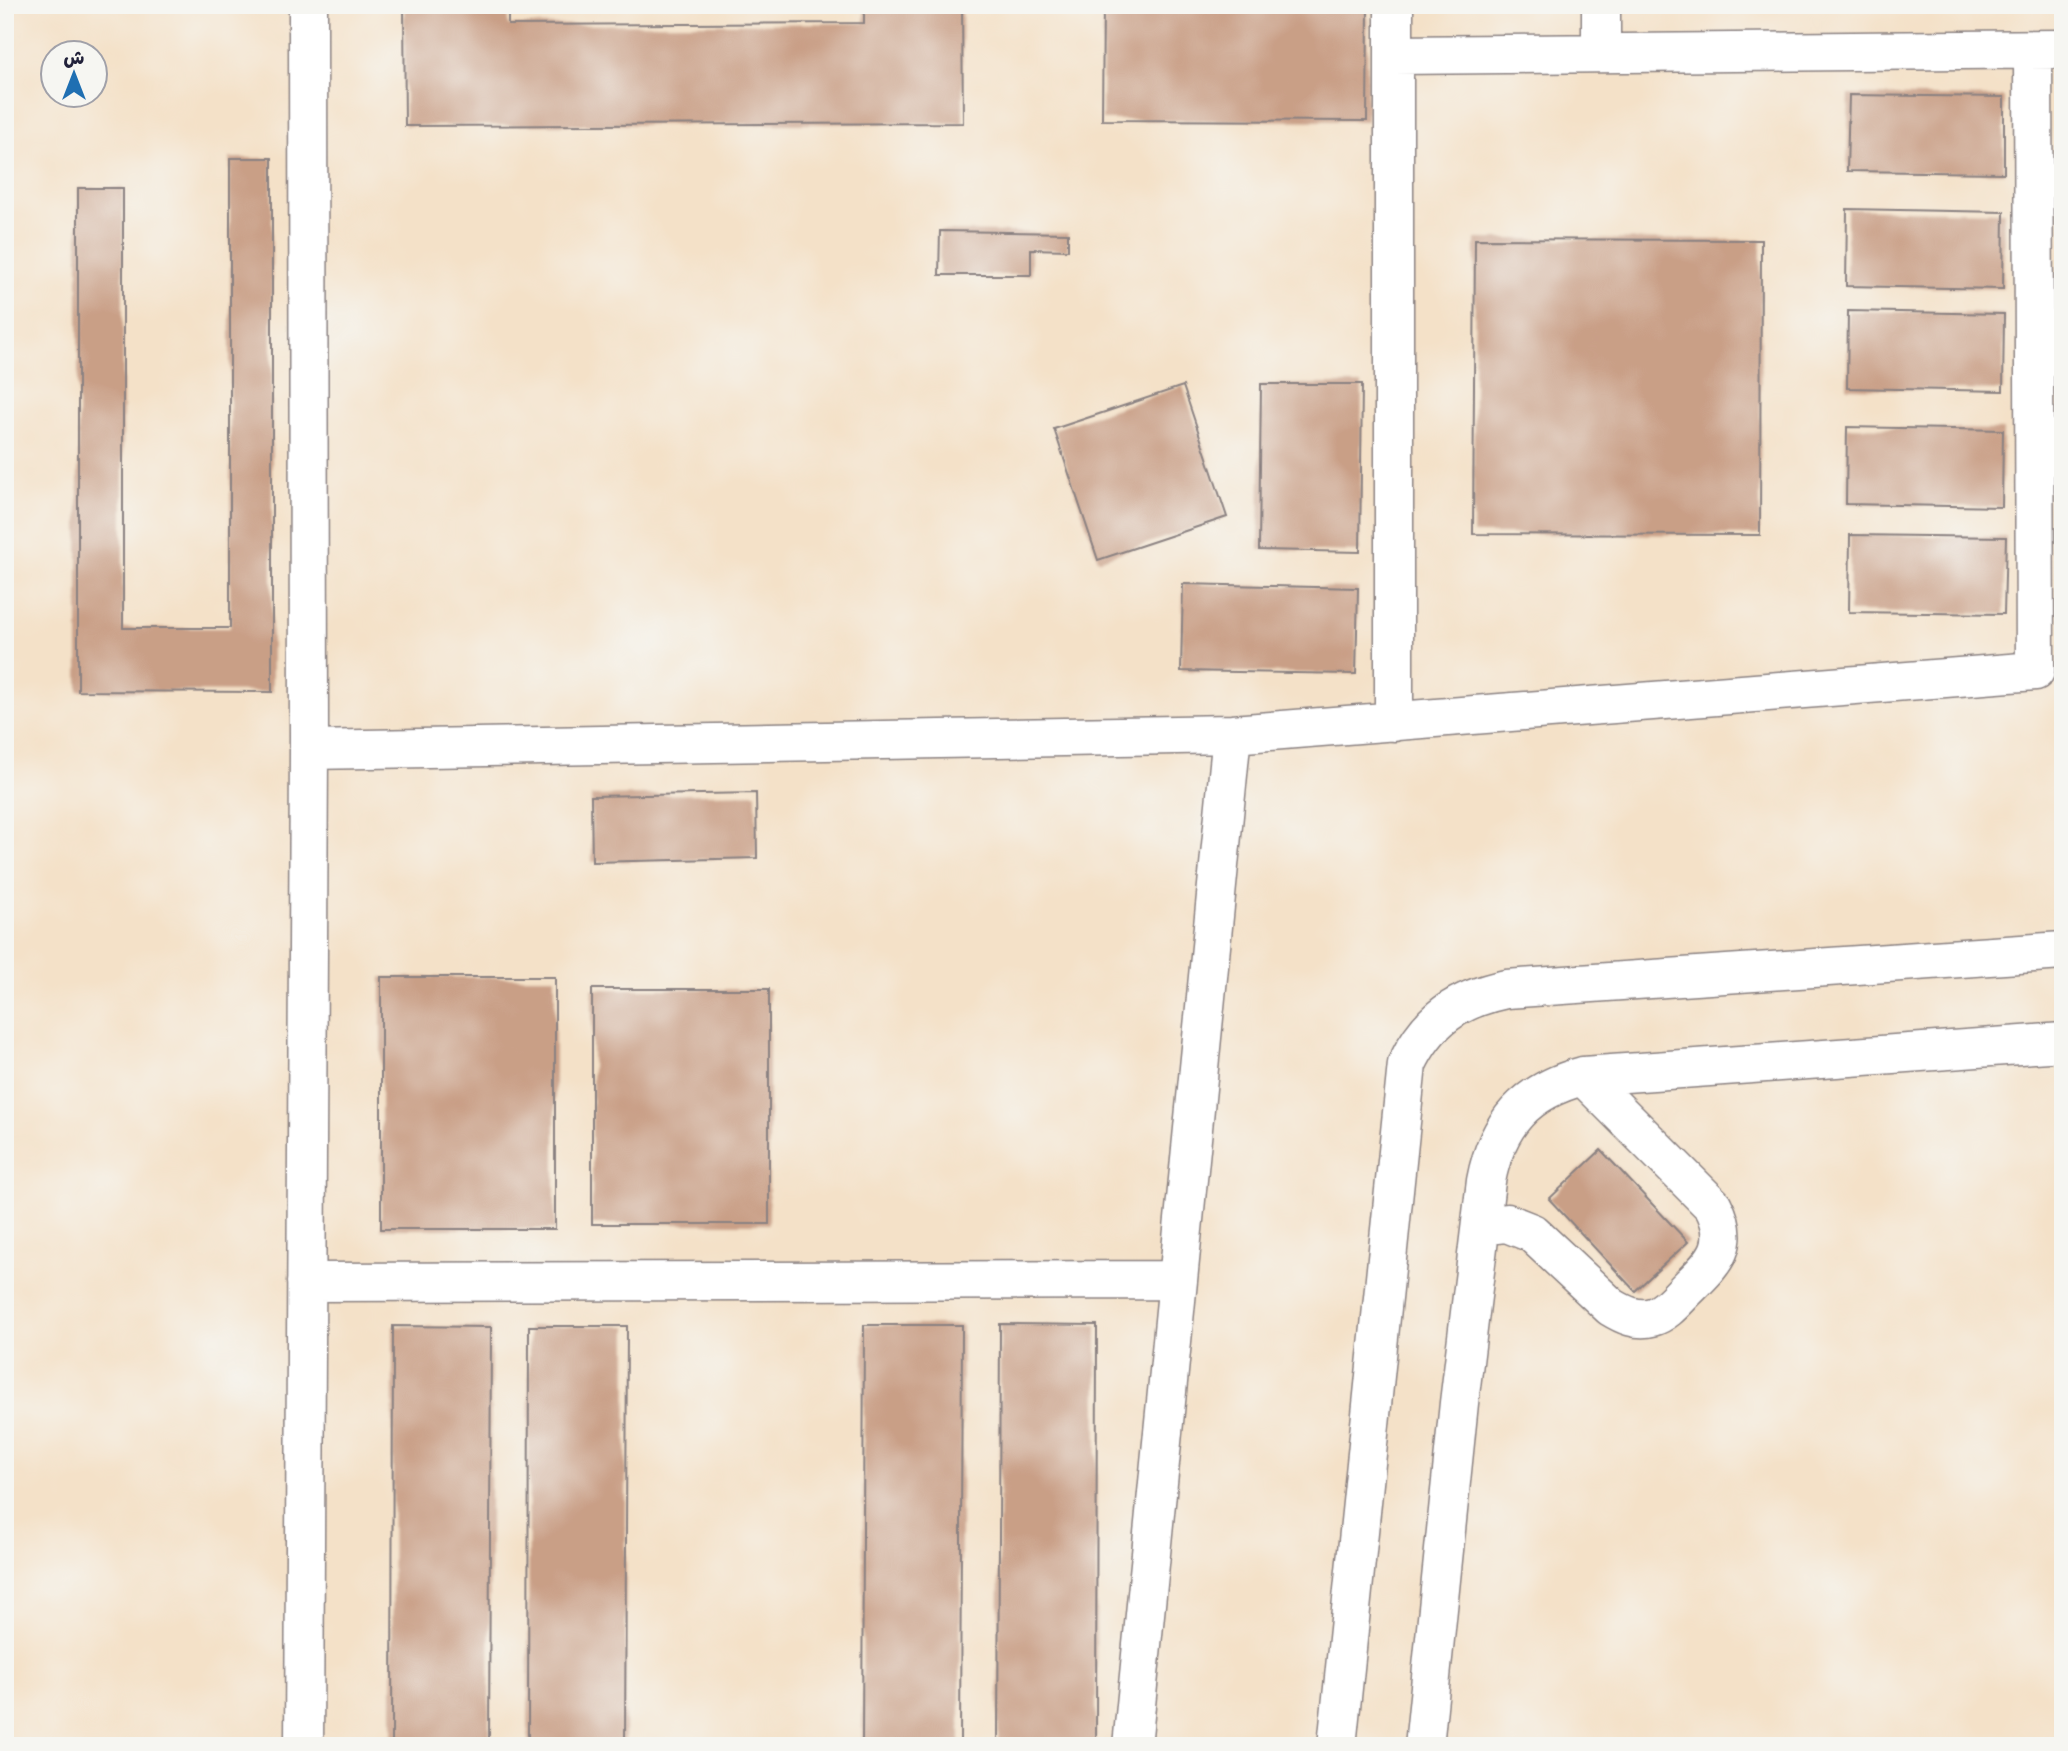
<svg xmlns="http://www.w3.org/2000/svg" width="2068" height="1751" viewBox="0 0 2068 1751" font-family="Sriracha,'Playpen Sans Arabic',sans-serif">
<rect width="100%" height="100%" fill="#f6f6f2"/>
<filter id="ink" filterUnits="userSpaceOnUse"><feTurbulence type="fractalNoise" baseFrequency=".0143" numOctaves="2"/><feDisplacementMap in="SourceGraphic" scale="14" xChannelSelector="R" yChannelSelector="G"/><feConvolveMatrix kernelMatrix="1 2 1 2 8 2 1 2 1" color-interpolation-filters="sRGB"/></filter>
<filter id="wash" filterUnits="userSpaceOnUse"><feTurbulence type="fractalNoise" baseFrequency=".00686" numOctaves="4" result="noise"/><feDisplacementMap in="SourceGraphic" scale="28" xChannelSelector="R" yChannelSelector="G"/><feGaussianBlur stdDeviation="1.57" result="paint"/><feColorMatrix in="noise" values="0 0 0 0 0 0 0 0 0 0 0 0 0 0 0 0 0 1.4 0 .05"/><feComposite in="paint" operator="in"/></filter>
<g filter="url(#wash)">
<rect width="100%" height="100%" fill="#f4e1c8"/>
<g id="blocks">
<!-- building -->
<path fill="#c99f86" d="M404 5H508V25L864 23V5H962L963 123 405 126Z
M1103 5H1368L1367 121 1102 120Z
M1849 95 2004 97V173L1847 171Z
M230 158H272V692L78 691V188H123V628H230Z
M1847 209 2004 212 2003 289 1846 286Z
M940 231 1068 233V250L1031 249V275H939Z
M1475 239 1761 240 1760 535 1473 534Z
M1848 311 2004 314 2003 391 1847 388Z
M1261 384H1362L1360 552 1259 550Z
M1183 386 1227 517 1098 560 1054 429Z
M1847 427 2003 430 2002 507 1846 504Z
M1850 535 2006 537 2004 614 1849 612Z
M1183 584 1358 588 1356 674 1181 671Z
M756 793 757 858 592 862 591 796Z
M381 977H555V1229H381Z
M592 989H769V1224H592Z
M1601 1150 1688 1242 1635 1291 1549 1199Z
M1000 1324 1097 1325 1096 1746H998Z
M864 1325H962L960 1746H862Z
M393 1326 491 1327 489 1746H392Z
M529 1326H627L625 1746H528Z"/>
</g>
</g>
<g filter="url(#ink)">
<use href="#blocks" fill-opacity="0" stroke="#8b8282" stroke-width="2"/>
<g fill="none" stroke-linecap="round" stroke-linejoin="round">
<!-- minor casing -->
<g stroke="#8b8282" stroke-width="41">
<path id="minor" d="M1394 5V722
M1601 5V53
M1394 55 2063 49
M309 750 1232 734 2035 671 2033 50
M1481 1226 1507 1223 1532 1233 1611 1307C1624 1315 1637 1321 1652 1317 1666 1313 1676 1300 1686 1290 1713 1263 1734 1246 1713 1206L1583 1076
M306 1282 1178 1280
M304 1746 309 750 308 5
M1132 1746 1232 734
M1337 1746 1407 1064C1428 1019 1458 999 1506 989L2063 951
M1424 1746 1459 1403 1486 1181C1497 1123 1526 1091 1583 1076L2063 1042"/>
</g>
<!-- minor -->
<use href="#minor" stroke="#fff" stroke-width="38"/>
</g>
</g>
<!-- margin -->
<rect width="2068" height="1751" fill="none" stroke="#f6f6f2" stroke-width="28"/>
<!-- north arrow -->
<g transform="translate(74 74)"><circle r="33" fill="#f6f6f2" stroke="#a1a1a9" stroke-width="2"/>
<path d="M0-5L12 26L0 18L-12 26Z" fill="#1f6fb2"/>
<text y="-10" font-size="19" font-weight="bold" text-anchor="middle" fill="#22223b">ش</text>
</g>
</svg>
